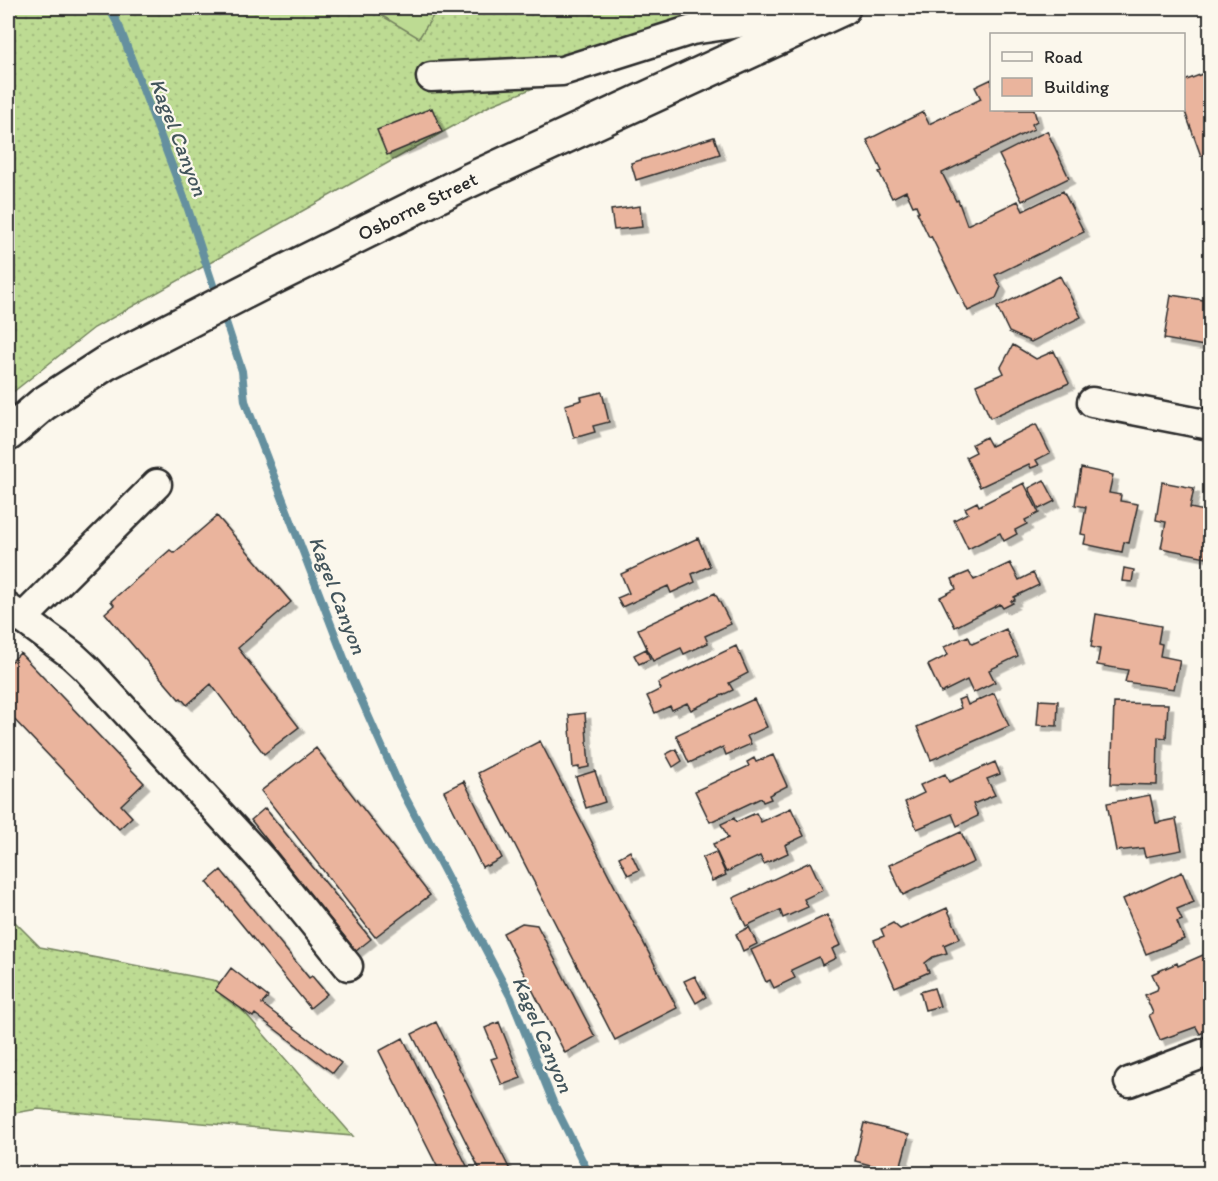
<svg xmlns="http://www.w3.org/2000/svg" width="1218" height="1181" viewBox="0 0 1218 1181" font-family="Itim,sans-serif">
<defs>
<pattern id="grass-dots" width="8" height="8" patternUnits="userSpaceOnUse" patternTransform="scale(1.5)"><rect width="8" height="8" fill="#bddb93"/><path d="M2 2h.1M6 6h.1" fill="none" stroke="#a3bc7f" stroke-width="1.8" stroke-linecap="round"/></pattern>
<filter id="shadow"><feDropShadow dx="5.5" dy="5.5" stdDeviation="0" flood-color="#0004"/></filter>
</defs>
<rect width="100%" height="100%" fill="#fbf7ec"/>
<filter id="ink" filterUnits="userSpaceOnUse"><feTurbulence type="fractalNoise" baseFrequency=".0167" numOctaves="2"/><feDisplacementMap in="SourceGraphic" scale="12" xChannelSelector="R" yChannelSelector="G"/><feConvolveMatrix kernelMatrix="1 2 1 2 8 2 1 2 1" color-interpolation-filters="sRGB"/></filter>
<g filter="url(#ink)">
<!-- grass -->
<path fill="url(#grass-dots)" stroke="#74835f" stroke-width="1.5" d="M8 8H734L491 105 94 328 8 396Z
M8 915 40 947 217 981 353 1136 38 1109 8 1114Z"/>
<!-- pitch -->
<path fill="#bddb93" stroke="#74835f" stroke-width="1.5" d="M369 8H438L419 38Z"/>
<g fill="none" stroke-linecap="round" stroke-linejoin="round">
<!-- stream -->
<path stroke="#65909f" stroke-width="8" d="M109 8 119 26 186 203 217 297
M222 310 242 371 245 401 352 679 399 785 511 998 553 1102 589 1174"/>
</g>
<!-- building -->
<path fill="#eab49d" stroke="#2b2b2b" stroke-width="1.5" filter="url(#shadow)" d="M1210 71V152L1201 156 1184 109V81Z
M992 79V110H1034L1037 121 1032 124 1034 129 942 173 956 201 958 200 967 225 1018 201 1023 211 1063 191 1084 232 995 275 1001 287 996 298 968 311 931 236 929 237 917 212H919L916 205 913 206 906 191 892 198 879 172 882 171 867 140 923 112 929 124 981 99 975 87Z
M432 108 442 132 387 155 377 130Z
M1047 131 1069 178 1022 201 999 155Z
M714 137 720 154 636 180 631 163Z
M640 206 642 227 614 230 611 210Z
M1060 276 1081 317 1031 342 1009 332 997 307Z
M1171 295 1210 301V347L1164 339Z
M1013 345 1036 359 1054 351 1069 383 990 418 976 385 1004 373 1001 367Z
M602 392 609 422 593 426 595 432 574 438 565 405 582 400 581 397Z
M1036 424 1050 453 1036 460 1039 465 1031 468 1029 464 980 487 966 457 976 452 972 444 986 437 991 446Z
M1081 468 1113 475 1109 493 1121 495 1120 501 1138 504 1129 543 1124 542 1122 552 1084 544 1086 535 1081 534 1086 507 1075 505Z
M1044 480 1055 501 1039 509 1029 488Z
M1162 482 1194 488 1190 508 1210 512V550H1208L1206 557 1161 548 1166 522 1156 520Z
M1024 483 1039 513 1025 520 1027 524 1015 530 1017 534 1004 541 1000 533 968 549 954 520 968 513 965 508 977 502 979 506Z
M217 516 291 602 238 648 299 727 264 754 211 684 187 705 181 698 179 699 105 613 114 605 111 601 170 550 174 553Z
M698 538 710 566 692 574 695 582 671 593 668 586 622 607 617 598 629 593 621 574Z
M1010 563 1019 580 1033 573 1039 585 1014 597 1015 600 1011 601 1013 603 1003 608 1000 604 955 627 940 597 956 589 952 579 969 572 974 580Z
M1124 568 1134 570 1132 582 1122 581Z
M715 593 731 624 705 636 708 643 684 654 681 648 653 661 638 629Z
M1096 614 1161 626 1158 643 1162 644 1160 656 1180 660 1174 689 1125 682 1128 670 1097 665 1100 649 1091 647Z
M1006 629 1018 656 989 670 995 682 973 693 967 680 941 693 928 665 948 655 944 647 968 636 972 644Z
M736 646 748 673 729 683 733 690 691 710 687 703 672 710 670 706 655 713 647 696 661 689 658 683Z
M646 649 650 659 639 664 634 655Z
M20 653 144 783 121 805 132 817 119 829 8 713V665Z
M994 693 1009 726 931 760 917 727 961 708 958 700 965 697 968 705Z
M754 699 767 727 747 736 751 744 726 755 723 747 689 763 676 735Z
M1039 700 1058 701 1057 726 1037 725Z
M1114 703 1168 704 1166 738 1158 737 1157 785 1111 784Z
M585 713 589 767 579 769V767L573 768 569 715Z
M540 741 677 1008 615 1040 478 773Z
M316 748 430 895 375 937 261 791Z
M676 749 682 761 673 767 666 754Z
M773 755 787 786 769 795 771 799 763 802 761 798 710 822 695 791 749 766 747 762 754 758 756 762Z
M995 762 1000 774 987 779 995 795 973 804 978 816 957 826 952 814 917 829 905 802 924 793 920 785 945 774 949 782Z
M595 771 605 802 586 808 576 777Z
M464 781 502 858 487 866 486 865 482 867 444 791Z
M1150 795 1156 823 1176 819 1182 850 1145 857 1143 848 1116 851 1107 803Z
M265 808 371 939 356 951 251 820Z
M791 808 804 836 785 845 788 853 764 864 760 856 726 872 713 844 728 838 721 824 734 818 736 822 756 813 761 822Z
M961 832 974 862 903 895 889 865Z
M630 851 639 870 628 875 619 857Z
M716 852 726 875 712 881 702 858Z
M810 862 823 890 804 899 808 907 783 918 780 910 746 926 733 898Z
M221 870 309 978 312 976 327 994 310 1008 207 882Z
M1182 872 1194 902 1177 909 1182 920 1177 922 1184 939 1146 954 1123 899Z
M947 908 960 938 944 945 947 953 933 957 925 963 929 972 895 987 874 940 884 936 881 929 893 923 900 929Z
M827 915 841 945 832 949 836 958 822 965 819 957 791 970 795 978 774 988 770 980 766 982 751 950Z
M522 923 537 925 595 1037 565 1053 503 933Z
M749 927 757 944 743 951 736 934Z
M1210 952V988L1206 990 1210 1000V1020L1208 1021 1210 1029 1200 1034 1196 1027 1160 1040 1149 1015 1153 1013 1145 995 1157 990 1158 987 1152 974 1177 963 1178 966Z
M231 968 268 997 262 1004 341 1063 333 1073 255 1014 253 1017 215 990Z
M695 976 706 997 696 1003 684 981Z
M934 988 940 1006 925 1010 920 992Z
M436 1022 512 1174H482L412 1034Z
M499 1022 521 1078 502 1085 491 1059 497 1057 485 1028Z
M403 1038 471 1174H441L379 1051Z
M864 1123 909 1135 899 1172 895 1171 894 1174 885 1171 886 1169 855 1161Z"/>
<g fill="none" stroke-linecap="round" stroke-linejoin="round">
<!-- minor casing -->
<g stroke="#2b2b2b" stroke-width="33">
<path id="minor" d="M431 77 562 71 692 30 746 22 808 24
M1092 402 1210 425
M8 608 72 655 86 668 264 862 348 966
M22 619 157 484
M1129 1082 1210 1051"/>
</g>
<!-- major casing -->
<g stroke="#2b2b2b" stroke-width="38">
<g id="major">
<path id="s1" d="M8 434 43 404 106 363 260 284 468 181 843 8"/>
</g>
</g>
<!-- minor -->
<use href="#minor" stroke="#fbf7ec" stroke-width="28"/>
<!-- major -->
<use href="#major" stroke="#fbf7ec" stroke-width="33"/>
</g>
</g>
<g text-anchor="middle" dominant-baseline="central" stroke-width="4.5" stroke-linejoin="round" paint-order="stroke">
<!-- street labels -->
<g font-size="20" fill="#2b2b2b" stroke="#fbf7ec">
<text stroke="none"><textPath href="#s1" startOffset="470">Osborne Street</textPath></text>
</g>
<!-- water labels -->
<g font-size="21" font-style="italic" fill="#43555c" stroke="#fbf7ec">
<text transform="translate(179 137) rotate(69)">Kagel Canyon</text>
<text transform="translate(338 595) rotate(69)">Kagel Canyon</text>
<text transform="translate(543 1034) rotate(67)">Kagel Canyon</text>
</g>
</g>
<!-- margin -->
<rect width="1218" height="1181" fill="none" stroke="#fbf7ec" stroke-width="30"/>
<rect x="15" y="15" width="1188" height="1151" fill="none" stroke="#2b2b2b" stroke-width="2" filter="url(#ink)"/>
<!-- legend -->
<rect x="990" y="33" width="195" height="78" fill="#fbf7ec" stroke="#a8a59f" stroke-width="1.5"/>
<rect x="1002" y="52" width="30" height="9" fill="#fbf7ec" stroke="#a8a59f" stroke-width="1.5"/>
<text x="1044" y="63" font-size="18" fill="#2b2b2b">Road</text>
<rect x="1002" y="78" width="30" height="18" fill="#eab49d" stroke="#a8a59f" stroke-width="1.5"/>
<text x="1044" y="93" font-size="18" fill="#2b2b2b">Building</text>
</svg>
